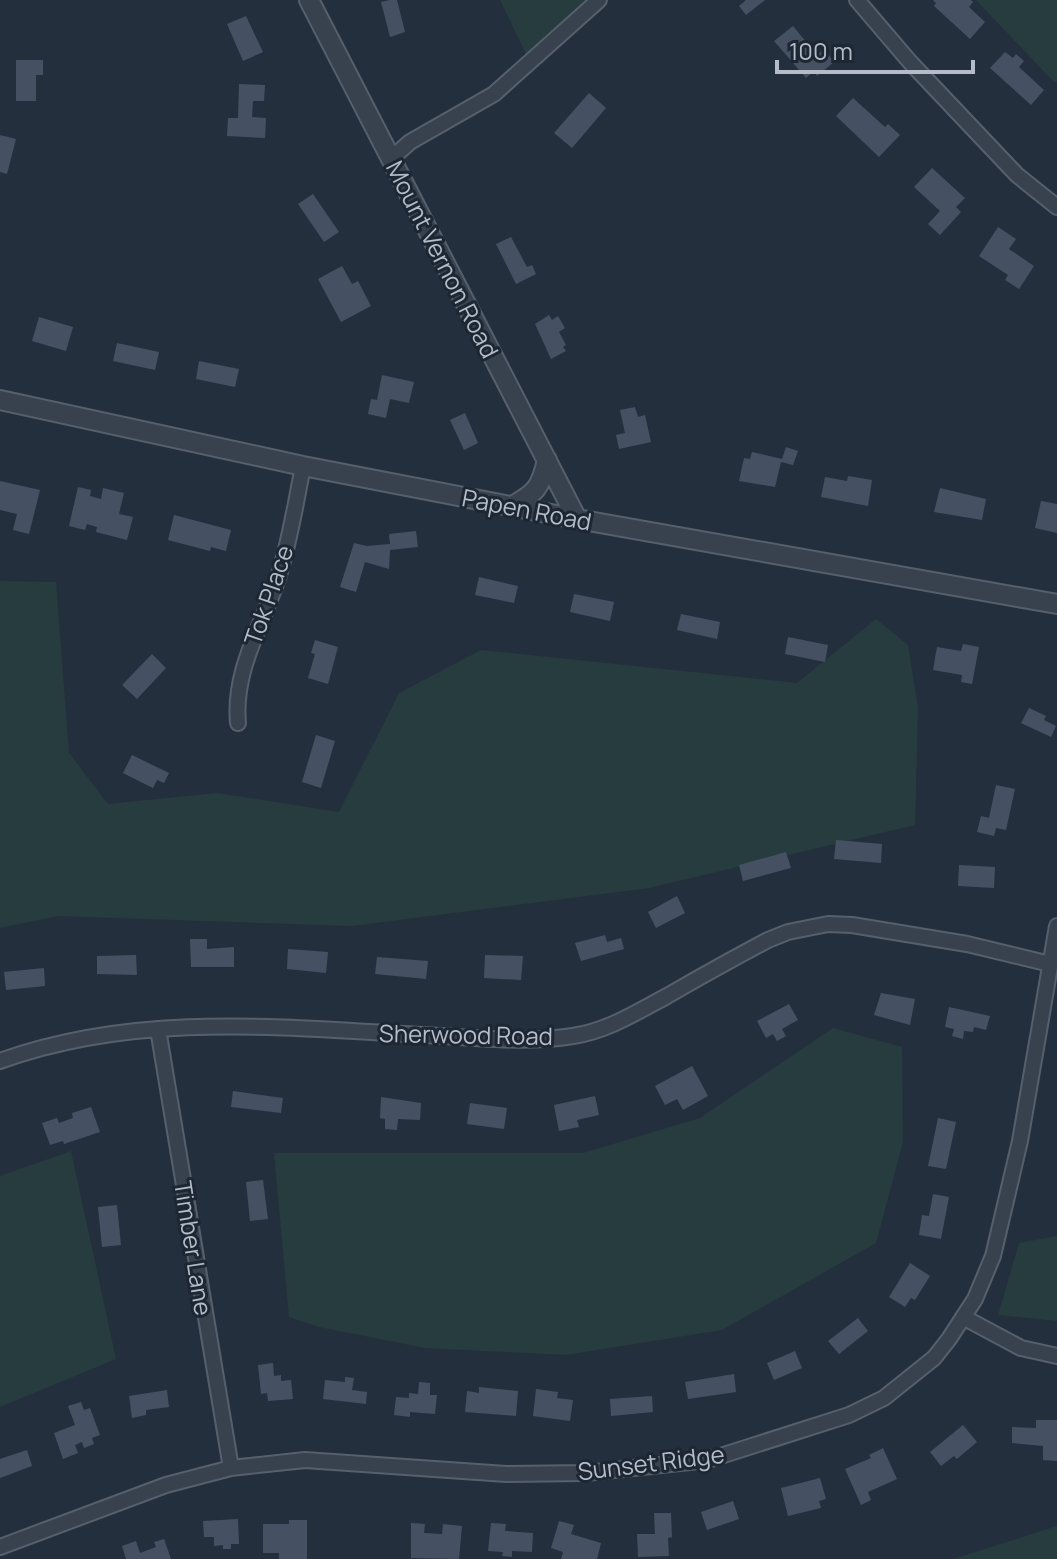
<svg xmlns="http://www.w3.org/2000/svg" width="1057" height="1559" viewBox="0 0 1057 1559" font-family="Manrope,sans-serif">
<rect width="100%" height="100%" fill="#242f3e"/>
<!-- green -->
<path fill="#263c3f" d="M500 0H590L526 54Z
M976 0H1057V82H1054Z
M0 581 56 582 69 753 108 804 217 793 339 812 399 693 481 650 797 683 876 619 908 645 918 708 915 825 649 888 352 926 58 916 0 928Z
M833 1028 902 1047 903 1142 876 1243 722 1330 566 1355 425 1348 319 1327 289 1317 274 1153H583L700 1118Z
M71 1151 116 1359 0 1407V1176Z
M1057 1236V1321L998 1315 1019 1243Z
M1057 1526V1559H953Z"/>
<!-- building -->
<path fill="#455162" d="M390 0H397L405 32 390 37 381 2Z
M746 0H765L746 15 739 6Z
M933 0H971L973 2 969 7 985 22 970 39 934 6 936 3Z
M246 16 263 52 243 61 227 24Z
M793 26 817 55 824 49 834 62 817 76 814 71 806 78 774 41Z
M1005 52 1013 58 1016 54 1024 61 1019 67 1044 90 1031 105 990 68Z
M16 60H43V75H36V101H16Z
M239 84 265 85 264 101H253L252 117 266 118 265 138 227 136 228 118H238Z
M589 93 606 108 572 148 554 133Z
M853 98 885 127 888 124 900 135 879 157 836 116Z
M0 135 16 139 7 174 0 172Z
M932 168 965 198 956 207 961 212 940 235 928 224 940 211 914 187Z
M313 194 339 232 324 242 298 204Z
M998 227 1016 239 1009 249 1034 266 1019 289 1005 280 1008 275 979 256Z
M511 237 527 267 532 265 536 274 516 284 496 244Z
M342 266 352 284 358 281 371 306 341 322 318 279Z
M549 315 552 320 558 316 565 328 559 332 566 345 563 347 566 351 551 359 535 324Z
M39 317 73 327 66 351 32 341Z
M117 343 159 352 155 370 113 361Z
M199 361 239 369 235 387 196 379Z
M382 375 414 382 409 403 390 399 386 418 368 414 371 399 377 400Z
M635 407 638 417 645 415 651 442 619 449 616 435 625 433 620 410Z
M465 413 478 443 464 450 450 420Z
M786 447 798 451 793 465 781 462 775 487 739 481 744 458 750 459 752 452 782 459Z
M848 476 872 480 868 506 821 497 825 477 847 481Z
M0 481 40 490 29 534 13 530 17 514 0 510Z
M78 487 91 490 90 496 101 499 103 488 124 493 119 514 133 517 127 540 96 532 97 527 87 524 85 530 69 526Z
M940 488 986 499 982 520 934 512Z
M1041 501 1057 504V533L1035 528Z
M174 515 231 530 226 551 211 547 210 551 168 540Z
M416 531 418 547 390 550 389 569 365 562 356 592 340 587 354 543 367 546 390 544 389 534Z
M479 577 518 586 514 603 475 595Z
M574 594 614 602 610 621 570 612Z
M681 614 720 622 717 639 677 630Z
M788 637 828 645 825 662 785 654Z
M315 640 338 647 328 684 308 678 315 654 311 653Z
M963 644 979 647 972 684 961 682 962 675 933 670 937 647 961 651Z
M152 654 166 668 137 699 122 685Z
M1029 708 1046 716 1044 720 1056 726 1051 737 1021 723Z
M316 735 335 741 321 788 302 782Z
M132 755 169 773 164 783 157 780 153 788 123 773Z
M996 785 1015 789 1006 830 996 828 994 836 977 832 981 816 989 818Z
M836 840 882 844 881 863 834 859Z
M786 852 791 868 743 881 739 865Z
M959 865 995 867 994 888 958 886Z
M677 896 685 913 656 928 648 912Z
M605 935 607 942 621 938 624 949 581 961 575 943Z
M190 939H207V949L234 947V967H191Z
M288 949 328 952 326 973 287 969Z
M136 955 137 975 97 974V956Z
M485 955 523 956 521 980 484 978Z
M377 957 428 961 426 979 375 974Z
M44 968 45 986 6 990 4 972Z
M881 993 915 999 910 1025 874 1015Z
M789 1004 798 1020 782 1029 786 1036 777 1041 773 1034 766 1038 757 1021Z
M949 1007 990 1016 986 1030 974 1027 973 1032 964 1031 963 1039 952 1036 954 1029 945 1027Z
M692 1066 708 1096 683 1110 677 1099 665 1105 655 1086Z
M233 1091 283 1098 281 1113 231 1107Z
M595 1096 599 1115 577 1120 579 1127 559 1131 554 1105Z
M381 1097 421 1103 420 1120 398 1119 397 1130 385 1129V1119L380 1118Z
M470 1103 507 1108 504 1129 467 1124Z
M91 1107 100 1132 64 1144 63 1141 50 1145 42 1123 57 1118 59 1123 73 1118 72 1113Z
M938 1118 956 1122 946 1169 928 1166Z
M263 1180 268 1219 250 1221 246 1182Z
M933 1194 949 1197 941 1239 919 1235 922 1215 929 1216Z
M117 1205 121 1245 102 1247 98 1207Z
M910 1263 930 1276 915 1300 911 1298 905 1307 889 1297Z
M858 1318 868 1331 839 1354 828 1341Z
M795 1351 802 1368 774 1380 767 1363Z
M273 1363 274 1376 281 1375V1381L291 1380 293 1399 268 1401 267 1393 261 1394 258 1365Z
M734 1374 736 1392 688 1399 685 1382Z
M345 1377 354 1378 352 1390 367 1392 366 1404 323 1399 325 1380 345 1382Z
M419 1382 430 1383V1395H437L435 1414 410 1412V1417L394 1415 396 1397 409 1398V1393L418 1394Z
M479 1387 518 1391 516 1416 465 1412 467 1391 479 1393Z
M536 1389 558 1392 557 1398 573 1400 570 1421 533 1416Z
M167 1390 169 1407 146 1410V1415L132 1418 129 1396Z
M652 1396 653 1412 611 1416 610 1399Z
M81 1402 84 1410 90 1408 100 1435 92 1438 94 1444 84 1448 82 1442 75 1445 78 1453 63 1459 54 1433 75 1425 68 1406Z
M1036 1420H1057V1461L1043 1460V1446L1012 1443V1427L1036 1428Z
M963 1425 977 1442 957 1459 954 1456 941 1466 930 1452Z
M883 1448 897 1479 868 1492 871 1500 861 1505 845 1469 871 1458 869 1455Z
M27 1450 32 1466 0 1478V1459Z
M820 1478 826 1499 819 1501 821 1508 788 1516 781 1488Z
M733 1501 739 1519 707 1530 701 1512Z
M654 1513H671L672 1537 668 1538 669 1556 638 1557 637 1534H655Z
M238 1519 239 1544H231V1549H223V1545L214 1546V1537H204L203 1521Z
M289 1520H307V1559H279V1553H263V1524H289Z
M559 1521 574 1525 571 1534 601 1543 597 1559H561L563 1552 551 1548Z
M411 1523 425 1524 424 1533 442 1534 443 1524 462 1526 459 1559 411 1558Z
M491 1523 506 1524 505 1531 533 1533 532 1552 512 1551V1557L502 1556 503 1552 488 1551Z
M164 1539 171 1559H126L122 1546 136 1541 140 1553 156 1547 154 1542Z"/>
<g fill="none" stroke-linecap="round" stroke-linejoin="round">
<!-- minor casing -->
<g stroke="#565f6c" stroke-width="18">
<path id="minor" d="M857 0 910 62 1017 175 1057 207
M391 159 410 142 494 94 599 0
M238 723C233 669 263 625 279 575 290 540 296 502 303 466
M158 1029 231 1468
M0 1061C136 1012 279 1027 421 1035 471 1037 523 1044 573 1036 607 1031 637 1012 667 996 700 977 734 958 768 940L788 932 828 924 852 925 967 944 1050 964
M963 1317 1021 1348 1057 1356
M0 1547 166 1485 231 1468 305 1460 506 1474 586 1473 708 1460 849 1415 884 1398 934 1358 949 1339 975 1299 993 1256 1020 1141 1057 926"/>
</g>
<!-- tertiary casing -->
<g stroke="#565f6c" stroke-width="22">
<path id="tertiary" d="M309 0 577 519
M0 400 303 466 577 519 1057 604
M512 506C536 493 541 487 547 460"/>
</g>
<!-- minor -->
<use href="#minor" stroke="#38414e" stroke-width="14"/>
<!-- tertiary -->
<use href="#tertiary" stroke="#38414e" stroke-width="18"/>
</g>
<g text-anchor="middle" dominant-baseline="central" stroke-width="6" stroke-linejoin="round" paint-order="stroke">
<!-- street labels -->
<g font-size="24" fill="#b4bcc9" stroke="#1d2633">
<text transform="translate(443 259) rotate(63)">Mount Vernon Road</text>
<text transform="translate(527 509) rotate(11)">Papen Road</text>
<text transform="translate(268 595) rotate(-71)">Tok Place</text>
<text transform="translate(466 1034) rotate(1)">Sherwood Road</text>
<text transform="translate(194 1248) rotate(81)">Timber Lane</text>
<text transform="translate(651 1462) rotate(-7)">Sunset Ridge</text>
</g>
</g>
<!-- scale -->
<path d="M777 60v12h196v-12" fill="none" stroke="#b4bcc9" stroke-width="4"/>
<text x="789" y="60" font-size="24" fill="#b4bcc9" stroke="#1d2633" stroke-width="6" paint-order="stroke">100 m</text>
</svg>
